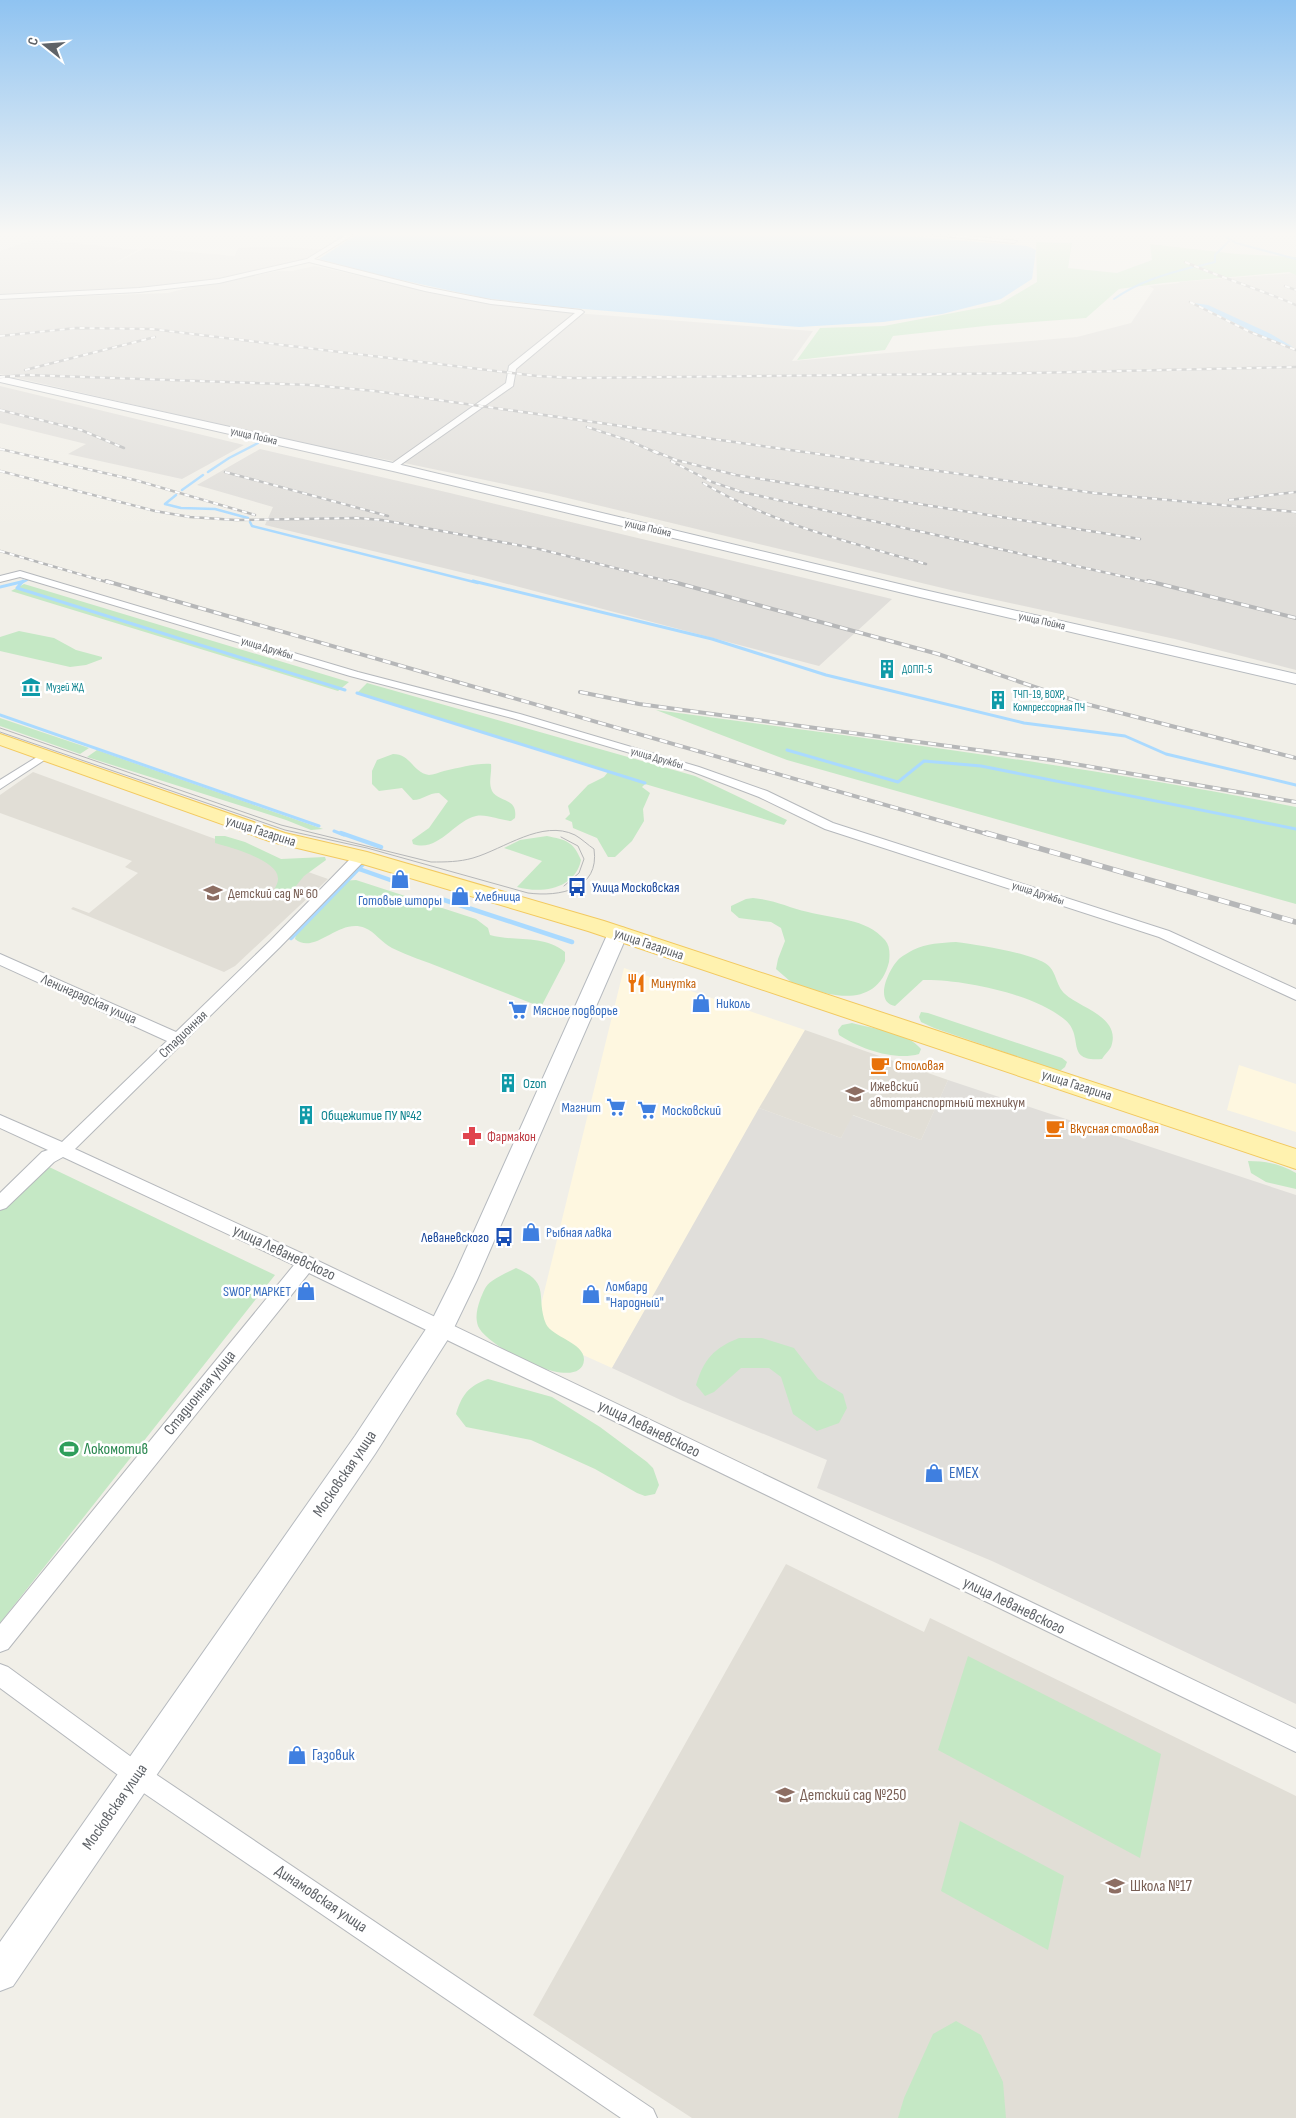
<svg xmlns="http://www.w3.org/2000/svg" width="1296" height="2118" viewBox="0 0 1296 2118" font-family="'Sofia Sans Condensed',sans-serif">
<rect width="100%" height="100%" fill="#f1efe8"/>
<!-- commercial -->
<path fill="#fef7e0" d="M624 968 805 1030 612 1368 534 1333Z
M1239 1065 1296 1084V1132L1227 1110Z"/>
<!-- industrial -->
<path fill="#e0deda" d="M47 240 138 250 108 267 145 248 235 256 238 248 280 247 322 249 306 259 217 279 155 287 0 295V251L29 241Z
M315 266 484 303 574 313 813 331 792 361 1077 337 1131 323 1154 289 1149 286 1180 283 1178 282 1296 273V670L1175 639 955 591 551 494 409 464 309 445 0 374V299L168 293 187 288 278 271H292Z
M0 386 244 445 182 479 68 454 86 444 0 423Z
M260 449 450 493 892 599 819 666 481 577 265 525 273 507 197 485Z
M948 1080 1296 1195V1704L992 1561 817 1488 827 1460 683 1401 612 1368 759 1108 841 1138 852 1115 921 1140Z"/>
<!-- education -->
<path fill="#e1ded6" d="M33 772 207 836 328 879 235 966 224 972 71 909 73 907 89 913 138 873 125 867 132 861 0 813V795Z
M805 1030 948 1080 921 1140 853 1115 841 1138 759 1108Z
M786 1564 924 1632 930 1618 1296 1796V2118H692L533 2015Z"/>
<!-- green -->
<path fill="#c5e8c5" d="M1036 242 1072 243 1068 268 1117 273 1152 260 1150 244 1237 254 1296 257V275L1289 272 1163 283 1119 289 1086 318 994 325 893 336 885 350 797 360 820 328 884 326 1000 304 1037 282Z
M24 584 349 682 338 691 11 591Z
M19 631 54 638 76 650 102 657V659L86 665 70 667 0 651V637Z
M367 683 695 776 787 820 784 825 645 784 642 787 650 793 643 809 644 821 632 841 615 857H608L597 838 573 828 572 822 565 819 570 814 568 806 588 785 604 777 608 772 357 693Z
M656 710C870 739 1084 765 1296 807V904L787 760Z
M0 718 89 748 80 754 0 726Z
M97 750 323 829 311 830 286 820 87 757Z
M393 754C411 754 413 773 429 775 433 775 440 772 444 771 460 768 475 763 491 764 492 774 488 782 492 791 499 803 518 797 515 818L511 821C499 820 487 814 476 816 454 821 438 853 413 844L412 840 429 828 448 801 439 793C428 793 423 800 413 800L402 788 379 791 372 784V771L377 760Z
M215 836H225L245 842 281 859 325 857 326 860 304 876 287 897 280 898 275 897 272 894C274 889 278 884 278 879 279 860 229 847 215 843Z
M547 836C566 840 573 841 581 860 575 889 542 894 517 887L542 861 504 848 520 840Z
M356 880 476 919 488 928 490 935C515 942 543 934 565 952V961L541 1007C508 994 475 981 442 968 425 961 408 956 392 948 382 943 375 932 365 928 339 917 315 956 295 939L298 926 342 881Z
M753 898C775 900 787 907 808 912 834 919 866 918 885 940 890 946 890 954 889 962 879 1003 841 1000 809 988 803 986 796 985 791 982 786 978 781 973 776 969L778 959 785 941 781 928 771 922 739 918 731 911V906L746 899Z
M956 942C978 945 1026 952 1045 963 1057 970 1055 985 1065 994 1080 1008 1122 1017 1111 1047 1109 1051 1104 1055 1102 1059 1063 1062 1086 1036 1064 1019 1034 994 962 979 923 980L895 1006C873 1002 889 968 900 958 904 955 909 952 913 950 927 943 941 943 956 942Z
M921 1012 928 1013 1062 1058 1067 1062 1065 1067 1060 1071 934 1028 921 1022 919 1017Z
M852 1023C871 1028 909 1033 921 1049L919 1054C895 1061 860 1049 839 1035L838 1030 842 1025Z
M1248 1161C1266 1161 1280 1164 1296 1173V1189L1266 1182 1251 1173Z
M45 1165 275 1275 0 1623V1210Z
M516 1268C552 1283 535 1296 546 1324 552 1337 585 1343 584 1360 581 1396 486 1347 478 1326 475 1317 477 1309 480 1300 483 1293 485 1285 492 1281 499 1276 508 1272 516 1268Z
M739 1338H762L794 1348 818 1379 843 1394 847 1408 839 1423 817 1431 793 1414 781 1377 769 1368H741L714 1392 705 1396 696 1385C704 1359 714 1348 739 1338Z
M488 1379 552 1397 600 1427 647 1462 653 1468 659 1485 655 1494 645 1496 637 1493 595 1469 531 1440 466 1427 456 1414C462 1395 468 1386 488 1379Z
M968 1656 1161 1754 1140 1858 938 1750Z
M960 1821 1064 1876 1048 1950 941 1891Z
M956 2021 981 2035 1003 2082 1006 2118H898L904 2098 933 2034Z"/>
<!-- water -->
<path fill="#aadaff" d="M356 235H894L1027 246 1036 250 1032 279 1001 299 942 314 883 322 799 327 560 307 484 298 383 276 319 259Z
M1194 303 1208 305 1269 333 1293 347 1276 343Z"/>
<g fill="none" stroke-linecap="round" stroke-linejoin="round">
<!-- stream-far3 -->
<path stroke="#aadaff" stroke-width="2" d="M1223 235 1236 243 1296 259
M337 238 342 235
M1199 266 1215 262V255L1229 241
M1114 299C1138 282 1165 274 1193 267"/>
<!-- stream-far2 -->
<path stroke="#aadaff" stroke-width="2.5" d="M208 472 229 458 258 443
M182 490 203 475
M165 504 181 508 215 509 248 518
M165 504 176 495
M250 522 252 526 478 583
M19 583 21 582
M21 583 27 580"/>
<!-- stream-far1 -->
<path stroke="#aadaff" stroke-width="3" d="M23 581 17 588 345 690
M473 581 712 639 826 675 1024 723 1125 736 1166 754 1296 785
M0 587 21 582
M357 693 645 783
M0 715 319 826
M787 750 898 782 924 761 981 766 1296 829
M334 831 344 835"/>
<!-- stream -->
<path stroke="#aadaff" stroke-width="4.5" d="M341 833 381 847
M359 869 396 882
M438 898 572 942
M291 938 363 864"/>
<!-- street casing -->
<g stroke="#b5b8bc" stroke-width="2">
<path id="street" d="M346 235H353L314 259 425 287 491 300 581 310 584 312 516 369 513 386 393 470 389 467 390 465 506 383 509 366 575 313 491 304 425 291 309 262 219 283 139 292 0 299V295L139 288 219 279 307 259Z
M932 235H959L1017 241 1014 243Z
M20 571 358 672 520 714 699 767 767 791 833 823 1169 931 1296 989V1000L1159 937 825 829 759 797 691 771 512 718 350 676 20 577 0 582V576Z
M45 752 49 753 51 755 49 757 0 789V780Z
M360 853 366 857 365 860 280 947 75 1149 312 1258 1296 1729V1752L309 1273 8 1649 0 1652V1624L294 1265 63 1157 54 1162 6 1208 0 1210V1193L42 1152 48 1150 0 1128V1115L62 1142 167 1041 0 965V954L176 1032 270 941 355 854Z
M0 1664 8 1667 145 1767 653 2109 657 2118H621L129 1783 0 1688Z"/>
</g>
<!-- secondary casing -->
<g stroke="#b6babf" stroke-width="2">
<path id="secondary" d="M0 376 393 463 920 589 1296 674V684L920 597 393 471 0 382Z
M618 927 625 928 628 933 477 1280 450 1336 375 1454 13 1986 0 1991V1942L355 1436 432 1320 454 1276 608 933 611 928Z"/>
</g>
<!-- primary casing -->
<g stroke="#f2c960" stroke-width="2">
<path id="primary" d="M0 734 285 833 367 852 604 921 1296 1149V1169L588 931 356 862 272 842 0 745Z"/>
</g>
<!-- street -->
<use href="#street" fill="#fff" fill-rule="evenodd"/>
<!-- secondary -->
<use href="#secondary" fill="#fff" fill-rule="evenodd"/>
<!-- primary -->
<use href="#primary" fill="#fff2af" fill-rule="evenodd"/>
<!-- tram -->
<path stroke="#b6b7b8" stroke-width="1" d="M0 728 281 825 431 862C446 862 459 862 473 858 504 849 542 819 575 835 582 839 588 845 594 849 600 890 559 897 528 893L367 848 285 830 0 732
M561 837 578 846 584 859 579 873 564 886"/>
<!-- rail-far2 casing -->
<g stroke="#b6b7b8" stroke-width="2.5">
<path id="rail-far2" d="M1185 262C1222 278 1259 289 1296 305
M1285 286 1296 290
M1190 302 1250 332 1296 350
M0 336 76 328 152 329 537 376 573 378 1031 373 1296 367
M25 370 155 337
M0 377 27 375 311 385 375 391 1094 493 1296 512
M0 410 81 430 124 448
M587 427 630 441 659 454
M0 449 135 480 255 515
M654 451 676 460 736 475 1140 539
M671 461 712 482 742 492 1153 583
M0 471 155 511 190 517 236 520 357 518 382 520 539 549 675 583
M225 472 388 516
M703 483C773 524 849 542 926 564
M1229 500 1296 492
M0 551 110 583"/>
</g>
<!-- rail-far1 casing -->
<g stroke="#b6b7b8" stroke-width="4">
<path id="rail-far1" d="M106 581 990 835
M670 581 938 654 1082 703 1296 758
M1148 581 1296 618
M580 692 639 704 1051 760 1296 802"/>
</g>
<!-- rail casing -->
<g stroke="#b6b7b8" stroke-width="5.5">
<path id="rail" d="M986 833 1296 922"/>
</g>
<!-- rail-far2 -->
<use href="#rail-far2" stroke="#fff" stroke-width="2" stroke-dasharray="5" stroke-linecap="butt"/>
<!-- rail-far1 -->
<use href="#rail-far1" stroke="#fff" stroke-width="2.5" stroke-dasharray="8" stroke-linecap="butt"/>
<!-- rail -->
<use href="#rail" stroke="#fff" stroke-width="4" stroke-dasharray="11" stroke-linecap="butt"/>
</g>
<!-- sky -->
<linearGradient id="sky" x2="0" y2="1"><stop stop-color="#8fc3f1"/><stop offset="0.44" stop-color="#f9f8f5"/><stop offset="1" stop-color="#f9f8f5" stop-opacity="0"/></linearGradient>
<rect width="1296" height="532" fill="url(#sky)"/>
<!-- icons -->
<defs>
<g id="building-bare" transform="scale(1.5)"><path d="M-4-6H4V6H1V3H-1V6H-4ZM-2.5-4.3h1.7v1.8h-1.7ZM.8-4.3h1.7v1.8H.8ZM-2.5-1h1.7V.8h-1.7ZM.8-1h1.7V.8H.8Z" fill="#0f9aa8" stroke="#fff" stroke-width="2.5" paint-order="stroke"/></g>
<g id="museum-bare" transform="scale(1.5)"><path d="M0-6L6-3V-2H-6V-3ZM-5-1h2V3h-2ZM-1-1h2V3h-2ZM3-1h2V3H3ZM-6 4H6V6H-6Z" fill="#0f9aa8" stroke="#fff" stroke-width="2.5" paint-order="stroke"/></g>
<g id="shop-bare" transform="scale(1.5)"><path d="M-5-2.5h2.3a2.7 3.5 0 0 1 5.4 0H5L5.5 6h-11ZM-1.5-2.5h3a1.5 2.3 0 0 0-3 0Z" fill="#3f7fe0" stroke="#fff" stroke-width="2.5" paint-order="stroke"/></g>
<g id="bus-bare" transform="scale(1.5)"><path d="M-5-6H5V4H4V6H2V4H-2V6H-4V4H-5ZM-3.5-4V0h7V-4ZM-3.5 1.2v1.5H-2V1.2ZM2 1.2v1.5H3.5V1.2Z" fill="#1a4fb4" stroke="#fff" stroke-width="2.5" paint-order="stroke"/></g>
<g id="school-bare" transform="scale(1.5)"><path d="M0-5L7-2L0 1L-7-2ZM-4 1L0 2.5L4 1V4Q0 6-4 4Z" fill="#8d6e63" stroke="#fff" stroke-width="2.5" paint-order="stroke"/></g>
<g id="restaurant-bare" transform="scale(1.5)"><path d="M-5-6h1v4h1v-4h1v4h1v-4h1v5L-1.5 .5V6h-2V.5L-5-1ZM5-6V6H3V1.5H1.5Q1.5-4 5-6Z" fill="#e8710a" stroke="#fff" stroke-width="2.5" paint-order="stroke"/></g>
<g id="supermarket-bare" transform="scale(1.5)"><path d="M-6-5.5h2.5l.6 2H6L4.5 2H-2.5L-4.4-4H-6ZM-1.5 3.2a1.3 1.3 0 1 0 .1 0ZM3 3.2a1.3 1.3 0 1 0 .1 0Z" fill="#3f7fe0" stroke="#fff" stroke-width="2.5" paint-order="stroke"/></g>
<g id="cafe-bare" transform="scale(1.5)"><path d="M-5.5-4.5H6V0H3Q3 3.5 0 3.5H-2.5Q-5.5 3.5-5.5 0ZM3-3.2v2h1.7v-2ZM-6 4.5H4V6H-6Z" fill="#e8710a" stroke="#fff" stroke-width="2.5" paint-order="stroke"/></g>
<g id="university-bare" transform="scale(1.5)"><path d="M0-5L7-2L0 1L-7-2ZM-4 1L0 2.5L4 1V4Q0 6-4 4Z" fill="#8d6e63" stroke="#fff" stroke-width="2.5" paint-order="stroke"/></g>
<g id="pharmacy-bare" transform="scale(1.5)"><path d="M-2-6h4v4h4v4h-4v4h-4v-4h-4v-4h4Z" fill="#e0444e" stroke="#fff" stroke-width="2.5" paint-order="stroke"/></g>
<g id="stadium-bare" transform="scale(1.5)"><path d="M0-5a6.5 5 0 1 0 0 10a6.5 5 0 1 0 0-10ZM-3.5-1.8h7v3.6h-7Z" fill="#2e9e5b" stroke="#fff" stroke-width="2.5" paint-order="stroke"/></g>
</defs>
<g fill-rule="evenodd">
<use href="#building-bare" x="887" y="669"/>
<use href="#museum-bare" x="31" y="687"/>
<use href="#building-bare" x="998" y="700"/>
<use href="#shop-bare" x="400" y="879"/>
<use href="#bus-bare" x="577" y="887"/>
<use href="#school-bare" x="213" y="893"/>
<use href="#shop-bare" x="460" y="896"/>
<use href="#restaurant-bare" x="636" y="983"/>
<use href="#shop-bare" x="701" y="1003"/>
<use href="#supermarket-bare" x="518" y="1010"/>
<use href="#cafe-bare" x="880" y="1065"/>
<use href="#building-bare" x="508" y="1083"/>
<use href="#university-bare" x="855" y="1094"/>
<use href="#supermarket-bare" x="616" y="1107"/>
<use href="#supermarket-bare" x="647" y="1110"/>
<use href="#building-bare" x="306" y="1115"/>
<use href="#cafe-bare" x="1055" y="1128"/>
<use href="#pharmacy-bare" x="472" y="1136"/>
<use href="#shop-bare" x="531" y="1232"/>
<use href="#bus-bare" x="504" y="1237"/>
<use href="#shop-bare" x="306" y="1291"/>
<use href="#shop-bare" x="591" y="1294"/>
<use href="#stadium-bare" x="69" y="1449"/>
<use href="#shop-bare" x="934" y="1473"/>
<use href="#shop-bare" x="297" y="1755"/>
<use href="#school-bare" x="785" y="1795"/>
<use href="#school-bare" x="1115" y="1886"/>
</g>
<g text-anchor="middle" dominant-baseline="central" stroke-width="5" stroke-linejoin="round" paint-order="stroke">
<!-- far-street labels -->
<g font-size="11" fill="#5f6368" stroke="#fff">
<text transform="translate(254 436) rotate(13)">улица Пойма</text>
<text transform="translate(648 528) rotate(13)">улица Пойма</text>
<text transform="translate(1042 621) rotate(13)">улица Пойма</text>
<text transform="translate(267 648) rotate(17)">улица Дружбы</text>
<text transform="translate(657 758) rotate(16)">улица Дружбы</text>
<text transform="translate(1038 893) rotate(18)">улица Дружбы</text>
</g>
<!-- far-culture labels -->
<g font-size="11" fill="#0d838f" stroke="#fff" text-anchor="start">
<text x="902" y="669">ДОПП-5</text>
<text x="46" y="687">Музей ЖД</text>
<text x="1013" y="694">ТЧП-19, ВОХР,<tspan x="1013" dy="13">Компрессорная ПЧ</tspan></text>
</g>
<!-- street labels -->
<g font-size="14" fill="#5f6368" stroke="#fff">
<text transform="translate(261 831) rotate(18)">улица Гагарина</text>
<text transform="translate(649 944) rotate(19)">улица Гагарина</text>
<text transform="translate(89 999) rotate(24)">Ленинградская улица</text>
<text transform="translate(183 1034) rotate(-44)">Стадионная</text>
<text transform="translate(1077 1085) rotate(18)">улица Гагарина</text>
</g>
<!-- transit labels -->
<g font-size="14" fill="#164399" stroke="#fff" text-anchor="start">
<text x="592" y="887">Улица Московская</text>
<text x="489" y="1237" text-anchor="end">Леваневского</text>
</g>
<!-- education labels -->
<g font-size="14" fill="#785e54" stroke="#fff" text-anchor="start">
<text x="228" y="893">Детский сад № 60</text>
<text x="870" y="1086">Ижевский<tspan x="870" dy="16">автотранспортный техникум</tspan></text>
</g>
<!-- shop labels -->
<g font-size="14" fill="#366cbe" stroke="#fff" text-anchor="start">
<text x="475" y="896">Хлебница</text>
<text x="400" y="900" text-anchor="middle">Готовые шторы</text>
<text x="716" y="1003">Николь</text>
<text x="533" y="1010">Мясное подворье</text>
<text x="601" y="1107" text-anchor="end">Магнит</text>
<text x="662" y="1110">Московский</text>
<text x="546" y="1232">Рыбная лавка</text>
<text x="606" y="1286">Ломбард<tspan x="606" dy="16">"Народный"</tspan></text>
<text x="291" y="1291" text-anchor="end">SWOP МАРКЕТ</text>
</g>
<!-- food labels -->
<g font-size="14" fill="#c56008" stroke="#fff" text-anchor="start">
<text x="651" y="983">Минутка</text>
<text x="895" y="1065">Столовая</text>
<text x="1070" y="1128">Вкусная столовая</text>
</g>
<!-- culture labels -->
<g font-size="14" fill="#0d838f" stroke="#fff" text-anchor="start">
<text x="523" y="1083">Ozon</text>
<text x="321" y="1115">Общежитие ПУ №42</text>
</g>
<!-- health labels -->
<g font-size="14" fill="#be3a42" stroke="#fff" text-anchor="start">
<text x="487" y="1136">Фармакон</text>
</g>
<!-- near-street labels -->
<g font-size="16" fill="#5f6368" stroke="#fff">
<text transform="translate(284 1253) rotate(25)">улица Леваневского</text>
<text transform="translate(200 1393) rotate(-51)">Стадионная улица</text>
<text transform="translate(649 1429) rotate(26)">улица Леваневского</text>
<text transform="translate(345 1474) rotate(-56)">Московская улица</text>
<text transform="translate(1014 1606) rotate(26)">улица Леваневского</text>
<text transform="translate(115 1807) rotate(-55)">Московская улица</text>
<text transform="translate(321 1899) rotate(34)">Динамовская улица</text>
</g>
<!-- near-leisure labels -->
<g font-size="16" fill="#27864d" stroke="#fff" text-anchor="start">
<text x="84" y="1449">Локомотив</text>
</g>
<!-- near-shop labels -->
<g font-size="16" fill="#366cbe" stroke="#fff" text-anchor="start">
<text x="949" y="1473">EMEX</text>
<text x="312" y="1755">Газовик</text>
</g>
<!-- near-education labels -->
<g font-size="16" fill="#785e54" stroke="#fff" text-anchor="start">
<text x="800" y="1795">Детский сад №250</text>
<text x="1130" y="1886">Школа №17</text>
</g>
</g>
<!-- north arrow -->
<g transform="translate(45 45) rotate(287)" stroke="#ffffff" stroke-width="4" paint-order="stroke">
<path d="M0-4L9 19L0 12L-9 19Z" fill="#5f6368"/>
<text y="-8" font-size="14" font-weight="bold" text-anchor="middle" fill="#5f6368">С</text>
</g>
</svg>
